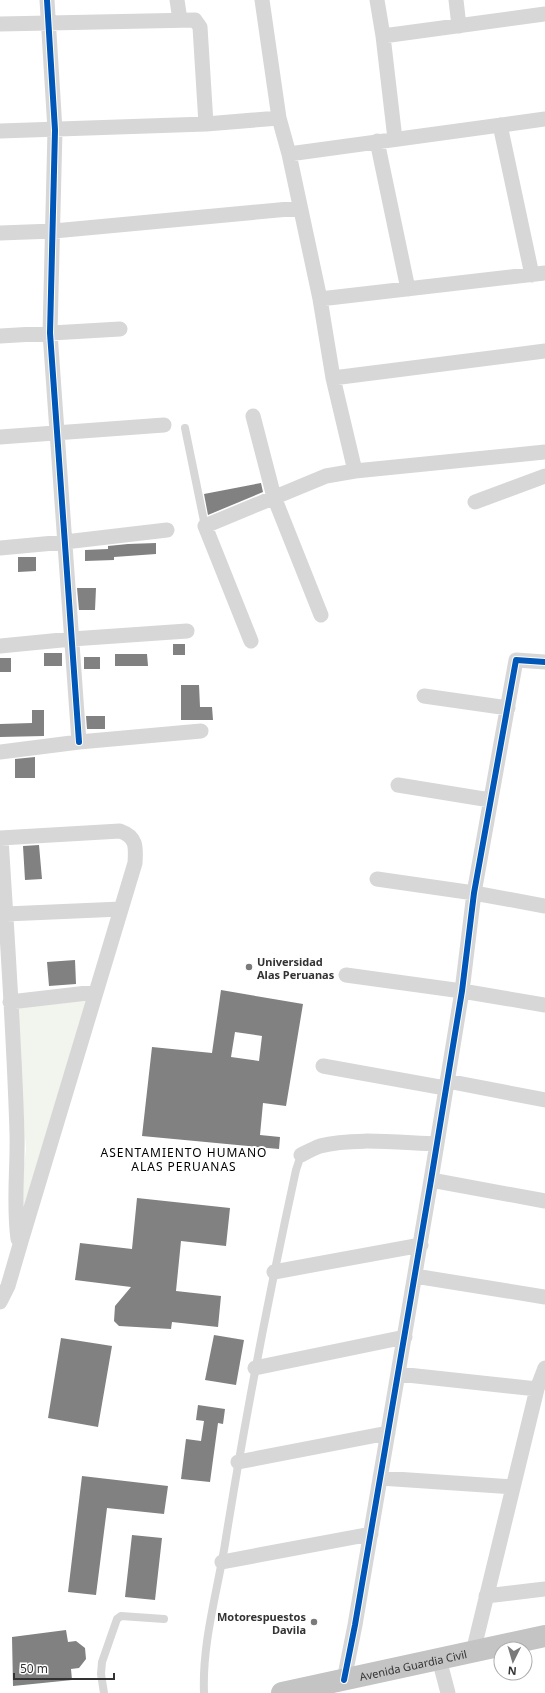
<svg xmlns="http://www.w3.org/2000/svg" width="545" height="1693" viewBox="0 0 545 1693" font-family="'Noto Sans',sans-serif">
<rect width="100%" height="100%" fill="#fff"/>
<!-- green -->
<path fill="#f1f5ed" d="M87 998 24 1207H19L26 1149 16 1006Z"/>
<!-- building -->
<path fill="#818181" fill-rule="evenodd" d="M261 483 263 492 208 515 204 494Z
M156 543V554L114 557V560L85 561V550L108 549V546L128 544Z
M18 557H36V571L18 572Z
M77 588H96L95 610H79Z
M173 644H185V655H173Z
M44 653H62V666H44Z
M115 654H147L148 666H115Z
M84 657H100V669H84Z
M0 658H11V672H0Z
M181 685H199L200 707H212L213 720H181Z
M32 710H44V736L0 737V724L32 723Z
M86 716H105V729H87Z
M35 757V778H15V759Z
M39 845 42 879 25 880 23 846Z
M75 960 76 984 49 986 47 962Z
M221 990 303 1004 286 1106 263 1103 260 1135 280 1137 279 1149 142 1136 152 1047 212 1053ZM235 1032 262 1036 259 1061 231 1057Z
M137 1198 230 1208 226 1246 181 1241 176 1291 221 1296 218 1327 172 1322 171 1329 119 1326 114 1321 115 1306 131 1287 75 1280 80 1243 132 1249Z
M214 1335 244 1340 236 1385 205 1380Z
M61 1338 112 1346 98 1427 48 1418Z
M198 1405 225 1409 223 1424 218 1423 210 1482 181 1479 186 1439 201 1441 204 1421 196 1420Z
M82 1476 168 1486 164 1514 107 1508 96 1595 68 1592Z
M132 1535 162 1538 155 1600 125 1597Z
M66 1630 68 1642 76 1641 85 1648 86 1659 79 1668 71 1669 72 1680 13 1686 12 1637Z"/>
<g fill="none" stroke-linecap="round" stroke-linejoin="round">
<!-- lane -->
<path stroke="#d7d7d7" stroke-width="8" d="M185 428 205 526
M104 1693 101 1674 102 1662 117 1619 121 1616 164 1619
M204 1693C202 1643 217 1593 225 1544 245 1418 269 1294 296 1170L301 1155"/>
<!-- street -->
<path stroke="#d7d7d7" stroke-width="15" d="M47 0 55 130 50 333 79 742
M177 0 180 20
M262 0 279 118 289 154 320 299 333 378 355 471
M377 0 383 36 395 139
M456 0 459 26
M0 24 195 20 200 27 206 124
M383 36 545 14
M500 125 532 275
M0 131 206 124 279 118
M377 141 408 289
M289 154 545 119
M0 233 54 231 300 208
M320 299 545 273
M0 336 120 329
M333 378 545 351
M253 416 274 497 321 615
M0 437 164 425
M475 502 545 476
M0 548 65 542 167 530
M251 641 205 526 326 476 355 471 545 452
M0 646 72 639 187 631
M424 696 508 708
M0 752 79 742 201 731
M398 785 490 800
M0 838 120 831C137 837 136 847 135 863L22 1238 8 1286 0 1302
M1 838C7 936 14 1034 17 1133 18 1168 13 1203 18 1239
M377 879 474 893 545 906
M6 914 121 909
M346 975 462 991 545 1005
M10 1002 96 992
M323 1066 445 1088
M447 1081 545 1100
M301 1155C307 1152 314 1148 320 1146 353 1137 403 1143 437 1144
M431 1180 545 1201
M274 1272 421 1245
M415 1276 545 1297
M255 1368 405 1337
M398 1374 537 1389
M238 1462 388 1433
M380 1478 513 1487
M222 1562 371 1534
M486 1596 545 1589
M473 1652 537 1389 545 1368
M439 1659 448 1693
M344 1680 355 1625 431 1180 462 991 474 893 516 660 545 662"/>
<!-- highway -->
<path stroke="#c4c4c4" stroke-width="22" id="s1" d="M282 1693 545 1636"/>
<!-- cycleway casing -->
<g stroke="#fff" stroke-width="8">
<path id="cycleway" d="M47 0 55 130 50 333 79 742
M344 1680 355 1625 431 1180 462 991 474 893 516 660 545 662"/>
</g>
<!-- cycleway -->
<use href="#cycleway" stroke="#0057b8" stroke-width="6"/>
</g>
<!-- markers -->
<g fill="#7a7a7a" stroke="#fff" stroke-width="1.5">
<circle cx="249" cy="967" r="4"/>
<circle cx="314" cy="1622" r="4"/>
</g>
<g text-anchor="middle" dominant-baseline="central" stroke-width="4" stroke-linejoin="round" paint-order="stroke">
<!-- poi labels -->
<g font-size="11" font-weight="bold" fill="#333" stroke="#fff" text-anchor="start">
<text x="257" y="961">Universidad<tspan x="257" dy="13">Alas Peruanas</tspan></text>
<text x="306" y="1616" text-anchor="end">Motorespuestos<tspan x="306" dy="13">Davila</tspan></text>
</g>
<!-- street labels -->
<g font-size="11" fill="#333" stroke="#fff">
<text stroke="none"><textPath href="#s1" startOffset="134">Avenida Guardia Civil</textPath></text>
</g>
<!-- neighbourhood labels -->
<g font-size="12" letter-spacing="1" fill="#000" stroke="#fff">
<text x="184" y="1152">ASENTAMIENTO HUMANO<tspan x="184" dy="14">ALAS PERUANAS</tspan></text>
</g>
</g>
<!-- north arrow -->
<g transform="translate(513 1661) rotate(185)"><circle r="19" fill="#ffffff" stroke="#adadad"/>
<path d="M0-3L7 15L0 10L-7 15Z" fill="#7a7a7a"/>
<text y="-6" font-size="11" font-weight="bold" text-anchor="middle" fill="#333333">N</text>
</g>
<!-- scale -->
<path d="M14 1673v6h100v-6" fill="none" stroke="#333333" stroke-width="2"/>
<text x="20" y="1673" font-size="12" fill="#333333" stroke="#ffffff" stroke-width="3" paint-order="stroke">50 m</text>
</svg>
